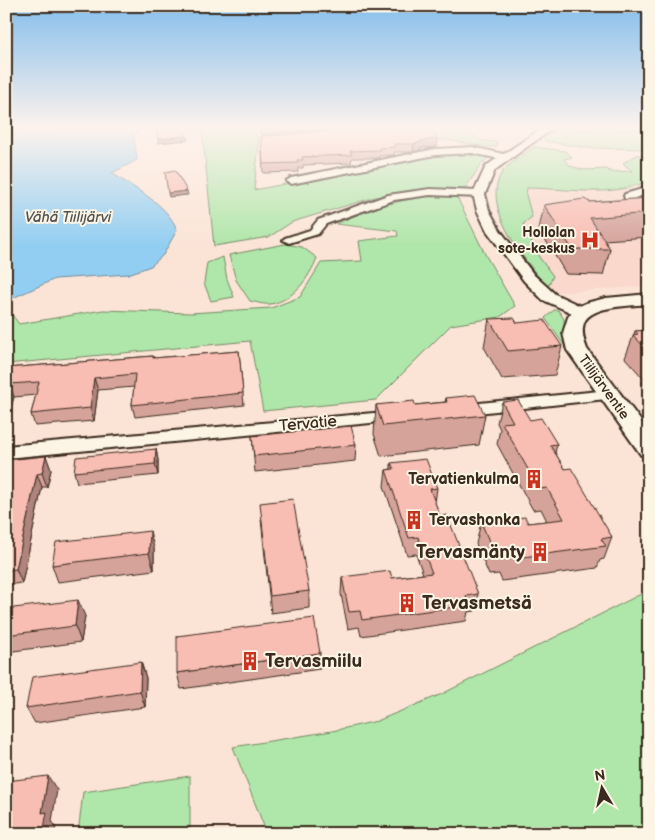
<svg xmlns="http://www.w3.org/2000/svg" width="655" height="840" viewBox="0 0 655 840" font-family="'Balsamiq Sans',sans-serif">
<rect width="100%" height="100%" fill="#fbe4d6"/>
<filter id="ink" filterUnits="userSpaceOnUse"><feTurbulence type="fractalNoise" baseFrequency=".02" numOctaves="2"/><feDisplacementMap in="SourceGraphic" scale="10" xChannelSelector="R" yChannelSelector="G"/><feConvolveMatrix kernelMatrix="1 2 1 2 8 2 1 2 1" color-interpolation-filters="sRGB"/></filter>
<g filter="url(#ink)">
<!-- built -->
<path fill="#fad8cc" d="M527 188H554L566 190 626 189V199L649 218V286L567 292H558L547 288 553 276 540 258 523 223 532 217 526 195Z"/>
<!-- green -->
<path fill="#afe6a9" stroke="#758864" d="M202 129H253L259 142 254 190 449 152H461L473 156 466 151 492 155 483 162 463 191 412 190 375 197 292 222 269 237 214 246Z
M427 129H472L469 133 481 141 497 142V146L490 147 447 140 412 138Z
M557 129H649V149L588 148 545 141 544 137Z
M534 147 565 151 572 157 564 159 570 166 584 170 606 169 611 172 632 171 623 163 637 155H649V181C641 183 634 187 626 188 599 195 556 188 527 188L526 195 532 217 523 224 539 257 553 276 547 288C527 261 481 210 501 174 505 166 525 154 534 147Z
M443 195 457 197 486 256 515 306 500 317 451 325 376 400 263 411 250 341 6 364V314L10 312 19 324 103 310 190 313 271 308 300 297 321 263 362 261 359 241 398 236 397 231 336 224C370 208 406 197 443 195Z
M285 244 302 247 317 258C309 278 293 301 270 304 264 305 256 302 250 301L236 280 229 255Z
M223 257 227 279 234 297 211 301 204 283 207 263Z
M554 310H558L564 319V332L589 381 545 318Z
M649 590V834H267L233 747 332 731 377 721 442 694Z
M190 776V834H78L83 792Z"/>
<!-- water -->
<path fill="#92cef2" stroke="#6f8c9d" d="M31 129H140V132L130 134 134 136 137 160 112 173C134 189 167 203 177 230L163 255 151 266 128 274 55 279 6 301V133Z"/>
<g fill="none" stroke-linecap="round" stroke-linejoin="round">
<!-- minor casing -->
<g stroke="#3b2a1e" stroke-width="4">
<path id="minor" d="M472 147 508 155 509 157 505 160 472 153 435 155 291 184 286 181 291 178 435 149Z
M649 187V193L635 198 649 209V218L626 201 624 196 625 194Z
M430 189 479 191 484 194 479 197 430 195 394 200 326 224 318 234 289 243 283 240 285 238 310 230 318 220 388 195Z
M609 390 615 392 617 395 615 398 460 415 454 414 452 410 454 406 460 405Z
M396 411 402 412 404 416 402 420 6 458V446Z"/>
</g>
<!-- tertiary casing -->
<g stroke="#3b2a1e" stroke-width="4">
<path id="tertiary" d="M541 129H552L495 170 485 194 489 210 500 230 534 275 555 294 587 309 589 312 587 315 581 317 543 300 524 281 487 231 477 210 473 194 486 166Z"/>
</g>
<!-- secondary casing -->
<g stroke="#3b2a1e" stroke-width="4">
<path id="secondary" d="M649 294V304C633 306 590 305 584 323 581 332 584 341 587 349L649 432V457L641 455 567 350 563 333 568 317 575 308 586 303 606 298Z"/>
</g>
<!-- minor -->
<use href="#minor" fill="#fcf5e5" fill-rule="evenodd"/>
<!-- tertiary -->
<use href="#tertiary" fill="#fcf5e5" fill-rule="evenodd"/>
<!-- secondary -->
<use href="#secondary" fill="#fcf5e5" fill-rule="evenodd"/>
</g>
<!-- wall -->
<path fill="#d5a39a" stroke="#3b2a1e" d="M259 129H332L264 134 262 135 264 136 331 131 437 147 420 148V150L413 152H395L394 155 379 156V158H352L351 163 303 165V168H298V172L263 173 261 136Z
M649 198V237L604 240 610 249 603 275 566 274 539 229 544 205Z
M489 319 517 323 562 346 555 375 502 379 484 347Z
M649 330V391L642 383 644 379 625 358 635 331Z
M239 351 244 405 135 417 132 405 134 387 98 390 94 421 35 426 31 414 36 395 14 397 6 423V368L153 356 154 358Z
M446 398 485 415 479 445 381 456 374 434 376 405H415L445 402Z
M502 402 530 420 557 444 555 453 565 469 612 537 604 559 600 560 597 568 502 581 499 574 489 575 476 544 481 522 528 523 547 521 541 509 533 510 497 444 500 429 497 423Z
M252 436 356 445 355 461 255 472Z
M156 449 158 460V475L77 483 74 472Z
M46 456 51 470 47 487H42L22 583 6 585V460Z
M391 463 437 488 435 503 440 516 478 594 475 611 468 612 466 621 361 636 359 627 348 629 341 594 342 577 392 578 423 574 416 554 407 555 384 486 386 470 391 469Z
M261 519 309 591V608L271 613Z
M154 548V570L58 582 52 565Z
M6 609 85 616 81 642 6 652Z
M320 653V669L181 689 177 673Z
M141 662 146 678 145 707 35 723 26 708Z"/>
<!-- shaded-wall -->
<path fill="#ae847d" stroke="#3b2a1e" d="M260 129H332L264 134 261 136Z
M187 136 188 140 158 143V139Z
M437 139V147L420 148V150L413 152 414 144 420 141Z
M187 191 188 195 169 197 168 193Z
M94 378 98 390 94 421 90 408Z
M10 384 14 397 6 423V395Z
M156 449 158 460V475L155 464Z
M46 456 51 470 47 487 42 473Z
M37 474 42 487 22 583 16 569Z
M150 531 154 548V570L149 553Z
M78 600 85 616 81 642 75 626Z
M141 662 146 678 145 707 140 691Z
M48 776 57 790 52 821 56 827 54 834H43L42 813Z"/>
<!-- building -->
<path fill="#f8bdb3" stroke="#3b2a1e" d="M156 129H183L187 136 158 139Z
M340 129H431L437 139 420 141 421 142 414 144H394L395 147 379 148 380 150 350 151 352 155 302 157 303 160H297L298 163 263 164 261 135 264 136 331 131Z
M175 170 187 191 168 193 165 172Z
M649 198V213L590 218 610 249H572L544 205 584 199 590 202Z
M514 318 517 323 544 320 562 346 508 351 489 319Z
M649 330V352L633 335 638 334 635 331Z
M239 351 243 393 132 405 135 374 94 378 90 408 31 414 39 382 10 384 6 395V368L153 356V358Z
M475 395 485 415 383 426 376 405 414 401 415 405 447 402 446 398Z
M518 400 530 420 541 418 557 444 550 445 565 469 571 468 612 537 601 539 606 546 508 559 505 552 494 553 481 522 525 517 528 523 564 519 547 488 539 489 502 423 513 422 502 402Z
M351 426 356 445 254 456 252 436Z
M156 449 155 464 74 472 76 457Z
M46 456 42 473 37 474 16 569 6 571V487L9 477H6V460Z
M426 459 437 488 430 489 440 516 447 515 478 594 466 596 469 605 362 620 360 611 349 612 342 577 390 571 392 578 432 573 418 537 409 538 386 470 394 469 391 463Z
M293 499 309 591 270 596 260 503Z
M150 531 149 553 52 565 56 542Z
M78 600 75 626 6 635V609Z
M314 618 320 653 177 673V636Z
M141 662 140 691 26 708 32 677Z
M48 776 42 813 47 812 43 834H6V781Z"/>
</g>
<!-- sky -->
<linearGradient id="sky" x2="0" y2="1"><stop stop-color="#85beec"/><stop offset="0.52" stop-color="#fdf3ed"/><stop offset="1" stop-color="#fdf3ed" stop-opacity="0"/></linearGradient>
<rect width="655" height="246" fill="url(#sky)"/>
<!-- icons -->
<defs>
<g id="hospital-bare" transform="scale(1.5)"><path d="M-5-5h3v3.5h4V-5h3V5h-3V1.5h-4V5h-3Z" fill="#c8321e" stroke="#fcf5e5" stroke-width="2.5" paint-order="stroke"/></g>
<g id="building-bare" transform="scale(1.5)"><path d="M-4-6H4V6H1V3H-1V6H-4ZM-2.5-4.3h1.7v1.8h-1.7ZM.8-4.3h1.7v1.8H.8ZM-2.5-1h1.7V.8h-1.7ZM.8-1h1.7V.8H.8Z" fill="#c8321e" stroke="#fcf5e5" stroke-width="2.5" paint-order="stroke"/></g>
</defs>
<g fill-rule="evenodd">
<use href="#hospital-bare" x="590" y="240"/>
<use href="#building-bare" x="534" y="479"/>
<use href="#building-bare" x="414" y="520"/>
<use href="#building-bare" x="540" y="552"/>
<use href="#building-bare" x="407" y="603"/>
<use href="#building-bare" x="250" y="661"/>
</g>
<g text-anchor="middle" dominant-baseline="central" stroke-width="4" stroke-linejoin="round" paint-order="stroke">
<!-- far-poi labels -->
<g font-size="14" font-weight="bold" fill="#3b2a1e" stroke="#fcf5e5" text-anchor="end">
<text x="575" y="232">Hollolan<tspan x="575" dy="16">sote-keskus</tspan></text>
</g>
<!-- far-street labels -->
<g font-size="14" fill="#3b2a1e" stroke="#fcf5e5">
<text transform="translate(604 387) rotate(54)">Tiilijärventie</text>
</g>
<!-- far-water labels -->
<g font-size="15" font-style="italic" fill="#515353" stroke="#fcf5e5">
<text x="68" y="217">Vähä Tiilijärvi</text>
</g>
<!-- street labels -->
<g font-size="16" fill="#3b2a1e" stroke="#fcf5e5">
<text transform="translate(308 424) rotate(-5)">Tervatie</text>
</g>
<!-- poi labels -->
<g font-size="16" font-weight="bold" fill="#3b2a1e" stroke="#fcf5e5" text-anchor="end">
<text x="519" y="479">Tervatienkulma</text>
<text x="429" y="520" text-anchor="start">Tervashonka</text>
</g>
<!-- near-poi labels -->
<g font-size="19" font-weight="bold" fill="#3b2a1e" stroke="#fcf5e5" text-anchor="start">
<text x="525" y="552" text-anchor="end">Tervasmänty</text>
<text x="422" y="603">Tervasmetsä</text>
<text x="265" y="661">Tervasmiilu</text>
</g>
</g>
<!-- margin -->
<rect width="655" height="840" fill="none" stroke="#fcf5e5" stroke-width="25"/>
<rect x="12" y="12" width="630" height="815" fill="none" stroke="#3b2a1e" stroke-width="2" filter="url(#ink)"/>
<!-- north arrow -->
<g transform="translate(602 788) rotate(351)" stroke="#fcf5e5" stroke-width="4" paint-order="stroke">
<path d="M0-4L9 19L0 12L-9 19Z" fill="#3b2a1e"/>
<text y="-8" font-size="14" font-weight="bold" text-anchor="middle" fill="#3b2a1e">N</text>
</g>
</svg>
